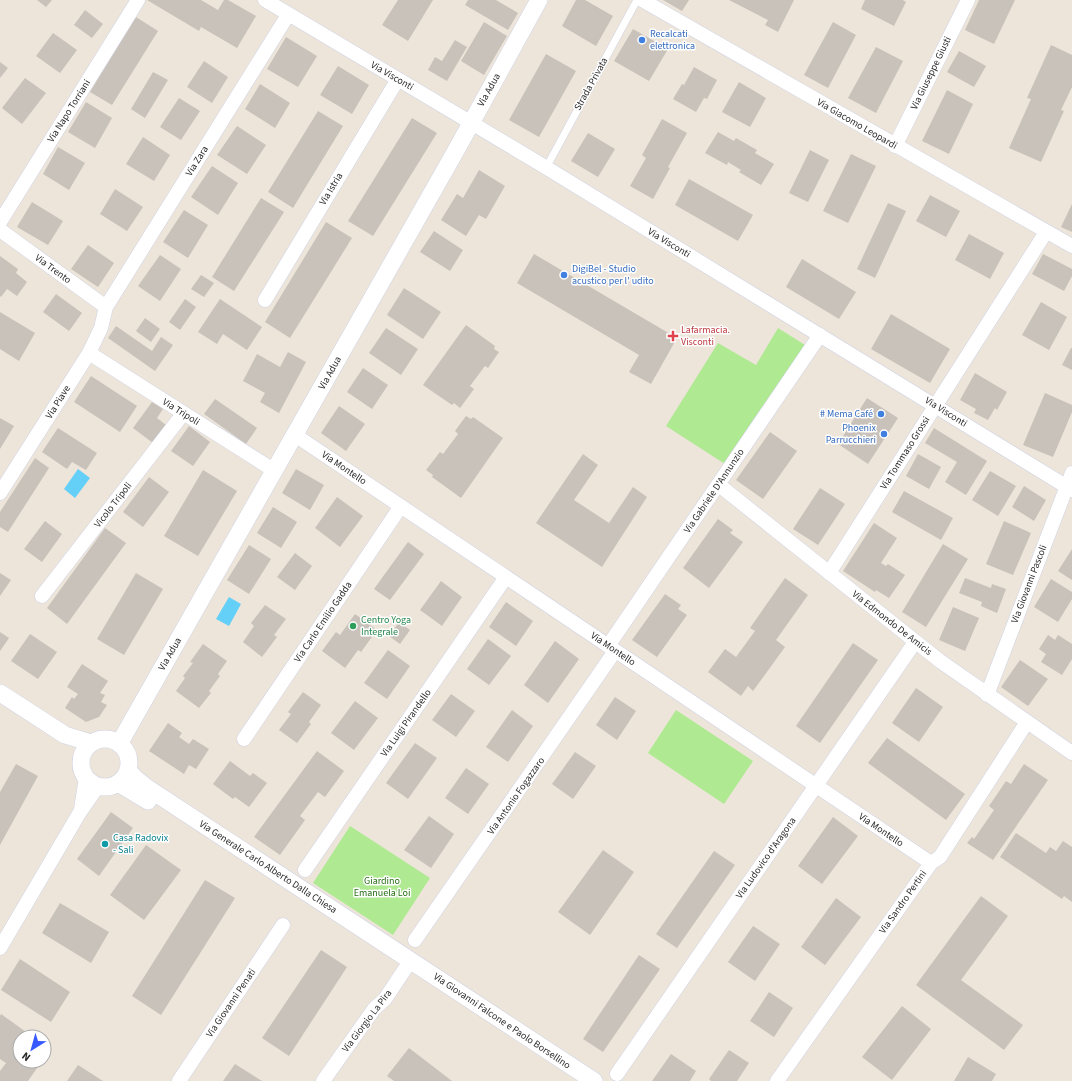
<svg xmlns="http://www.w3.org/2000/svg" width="1072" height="1081" viewBox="0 0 1072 1081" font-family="'Source Sans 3',sans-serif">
<rect width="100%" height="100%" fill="#ede5da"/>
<!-- green -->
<path fill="#afe992" d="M778 328 805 345 725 464 666 426 718 343 756 365Z
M676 710 753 761 724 804 648 753Z
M350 826 430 878 393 935 313 883Z"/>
<!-- water -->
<path fill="#64d0f8" d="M78 469 90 478 75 498 64 489Z
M229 597 241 604 229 626 216 619Z"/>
<!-- building -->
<path fill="#c8c2ba" d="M37 0H52L46 7Z
M147 0H201L218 10 224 0H228L256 16 237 48 201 27 199 31Z
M398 0H433L408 41 382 25Z
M468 0H496L518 13 508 30 465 5Z
M576 0H585L613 16 596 46 562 26Z
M663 0H689L682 11Z
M729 0H794L778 32 765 25 768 20Z
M865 0H903L906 2 894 26 861 9Z
M979 0H1015L994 44 965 30Z
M85 10 103 24 92 38 74 25Z
M136 17 158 31 112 105 90 92Z
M484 22 507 36 484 75 461 61Z
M833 22 856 35 828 88 804 75Z
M633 29 668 49 649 81 614 61Z
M53 33 77 50 60 73 36 56Z
M286 37 317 56 298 87 267 69Z
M455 40 467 47 447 81 428 70 435 57 442 61Z
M1051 45 1072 55V87L1061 110 1064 111 1041 162 1009 148 1031 99 1027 98Z
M876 47 903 61 876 113 848 98Z
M959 51 986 66 974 87 947 72Z
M546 54 576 71 539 137 509 120Z
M204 61 228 77 212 103 187 87Z
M0 62 8 68 0 78Z
M338 66 369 85 352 114 320 95Z
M694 67 717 80 707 99 704 98 696 112 673 99 682 84 684 85Z
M153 72 168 80 145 118 131 109Z
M25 78 46 93 22 124 2 108Z
M739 82 766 98 750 127 722 112Z
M260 84 290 103 275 128 245 109Z
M947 90 973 104 949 154 922 141Z
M179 98 200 111 181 140 160 127Z
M86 102 112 118 95 148 68 132Z
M318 111 343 126 293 208 268 192Z
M412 118 437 133 373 236 348 221Z
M662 119 687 133 668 167 670 168 653 199 630 186 646 158 642 155Z
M237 126 266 145 247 174 217 155Z
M718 132 734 141 736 138 757 150 755 153 774 164 761 185 739 172 741 170 728 162 727 165 705 153Z
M588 133 615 149 598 177 571 161Z
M143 137 170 155 154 181 126 164Z
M58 147 85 163 69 190 43 174Z
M810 150 829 160 808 202 789 193Z
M851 154 876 166 848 223 823 211Z
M212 166 238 183 218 215 191 197Z
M479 170 505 186 486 219 479 215 466 236 441 220 457 194 463 198Z
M689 179 753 215 738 241 675 205Z
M115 189 143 207 127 231 100 214Z
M930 195 960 211 946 237 916 221Z
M261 198 284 212 234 291 212 277Z
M32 202 63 221 48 245 17 227Z
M888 203 906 211 875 278 857 269Z
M1072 204V232L1061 227Z
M184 210 208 225 188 258 163 242Z
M326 222 352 238 290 338 265 322Z
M434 231 463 250 450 271 420 252Z
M969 234 1004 253 990 279 955 260Z
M88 245 114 263 98 287 71 269Z
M534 254 677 338 651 384 629 372 639 355 517 283Z
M1043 254 1072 269V276L1064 291 1032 274Z
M160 255 181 269 160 301 138 286Z
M0 256 18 269 16 273 27 282 17 296 7 289 1 297 0 296Z
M802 259 856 292 839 319 786 287Z
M201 275 214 283 204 297 191 289Z
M404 288 441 312 423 339 387 315Z
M56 294 82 313 69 331 43 312Z
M185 299 196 307 180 330 169 322Z
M220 299 262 327 247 350 223 334 217 344 198 332Z
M1041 302 1067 317 1049 350 1022 335Z
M0 312 35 333 19 361 0 349Z
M891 314 950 349 930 383 871 349Z
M145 318 160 329 151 342 136 331Z
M466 325 495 346 494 349 499 352 488 368 485 366 470 386 474 389 460 408 454 403 452 405 423 385Z
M116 326 152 351 161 337 173 345 155 371 108 338Z
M386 328 418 349 401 375 369 353Z
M1071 348H1072V370L1062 365Z
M288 352 306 362 279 413 260 402 265 393 243 381 257 354 280 367Z
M363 368 388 385 372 409 347 392Z
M975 373 1007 392 997 410 995 408 988 420 974 413 976 409 960 400Z
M91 376 137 406 120 432 74 402Z
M1045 393 1072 405V412L1053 457 1023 445Z
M867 398 898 418 868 464 838 444Z
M215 399 257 428 246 444 204 414Z
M152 402 163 409 157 418 166 425 153 443 133 428Z
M339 406 365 424 346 451 321 433Z
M466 416 471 419 473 417 503 438 461 498 432 477 433 475 426 470 440 452 443 454 458 434 455 431Z
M0 418 14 426 0 449Z
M189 426 210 442 193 466 171 451Z
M58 428 97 453 86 470 72 462 67 469 42 452Z
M934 428 987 461 966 495 945 482 957 462 925 443Z
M770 432 797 451 763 499 736 480Z
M583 454 598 465 574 500 609 523 633 487 647 497 602 567 536 523Z
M918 454 941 467 929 489 906 476Z
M35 458 49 468 8 532 0 527V512Z
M296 469 324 485 310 510 282 493Z
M203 470 237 491 198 556 164 536Z
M990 471 1016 486 998 516 972 500Z
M149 477 169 492 143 527 123 512Z
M1024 486 1046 500 1034 521 1012 507Z
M820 488 845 504 818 545 793 529Z
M904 491 953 518 941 540 892 512Z
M337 497 363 516 340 547 315 528Z
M273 507 297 522 281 548 257 533Z
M718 519 733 530 730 533 743 542 709 588 683 568Z
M45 521 62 534 42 562 24 549Z
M1004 521 1031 533 1013 575 986 564Z
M874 523 897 538 881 563 886 566 888 564 905 575 889 598 876 590 875 592 843 571Z
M105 528 126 543 67 624 47 608Z
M408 542 424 554 390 600 374 589Z
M943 544 968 559 926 627 902 612Z
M249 545 271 559 249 594 227 580Z
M1072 549V580L1058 571Z
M295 553 312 566 295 590 277 577Z
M0 573 11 580 0 596Z
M136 573 163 589 124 655 97 639Z
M785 578 808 595 776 640 785 647 753 691 748 686 741 696 708 672 725 649 736 657 755 631 750 628Z
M965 578 991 588 992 584 1006 589 997 613 981 606 982 602 959 593Z
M1051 579 1072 592V599L1058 622 1034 607Z
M441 581 462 597 442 626 420 610Z
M665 594 681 605 678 609 687 615 657 657 632 640Z
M506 602 533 621 516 646 489 627Z
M265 605 286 619 274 635 277 637 262 657 243 642 254 626 251 623Z
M953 607 979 618 965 651 939 640Z
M355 614 377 630 361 652 358 650 345 668 322 651 336 632 340 635Z
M399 622 410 630 400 644 389 636Z
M0 632 9 638 0 651Z
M30 634 57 652 38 679 11 661Z
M1048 635 1055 640 1058 635 1072 644V659L1062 675 1041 662 1046 654 1039 649Z
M488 639 511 656 489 685 467 669Z
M555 641 579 659 548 703 524 685Z
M853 643 878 660 820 743 796 726Z
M203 644 227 661 218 674 220 676 209 691 211 693 199 708 176 691 185 678 183 676 193 663 190 662Z
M388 650 410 666 387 699 364 683Z
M1020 660 1048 679 1028 706 1001 687Z
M82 664 108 681 100 693 105 695 101 702 107 705 99 717 86 722 65 708 72 697 74 699 78 694 67 687Z
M916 688 943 707 919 742 892 723Z
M303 692 321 705 309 722 311 724 297 743 279 730 291 714 288 712Z
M451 694 475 711 456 737 432 720Z
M615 697 636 711 617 740 596 725Z
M355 701 378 718 354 750 331 733Z
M512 710 533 726 508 762 486 747Z
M168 723 182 733 179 737 189 744 193 739 209 749 196 769 189 765 184 774 149 751Z
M887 738 965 794 946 820 868 763Z
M415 743 437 758 408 799 386 783Z
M317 751 344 771 325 797 318 792 300 816 305 820 280 855 254 837Z
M575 752 596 766 573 799 552 784Z
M230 761 250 776 253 773 267 783 249 807 235 797 233 799 213 784Z
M16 764 38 776 0 845V792Z
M1024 764 1048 780 993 860 967 843 972 837 974 839 994 810 989 806 1006 781 1011 784Z
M466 768 489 784 468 814 445 798Z
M111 812 133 828 99 876 77 859Z
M429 816 454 834 431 868 404 850Z
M833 817 858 836 822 884 798 866Z
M1016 833 1046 853 1050 847 1056 851 1063 841 1072 847V902L1064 896 1062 899 1000 857Z
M146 845 181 870 144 920 110 895Z
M603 850 634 872 590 935 558 912Z
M714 851 735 865 677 948 656 934Z
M205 880 235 898 161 1015 132 996Z
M981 896 1008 916 961 980 1023 1025 1004 1050 916 985Z
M836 898 861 917 825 965 801 947Z
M60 903 109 932 91 963 42 933Z
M753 926 780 944 755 981 728 962Z
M321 950 347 967 289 1056 262 1038Z
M639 955 660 969 603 1052 583 1039Z
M20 959 70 992 51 1022 1 990Z
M769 992 793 1008 774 1037 750 1021Z
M902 1006 931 1029 892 1080 862 1057Z
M1 1014 33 1037H20V1061H42L28 1081H0V1071L6 1063 0 1059V1016Z
M44 1045 51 1050 44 1059Z
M409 1048 452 1081H394L387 1076Z
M729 1050 749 1063 737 1081H711L709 1079Z
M671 1054 696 1071 690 1081H652Z
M968 1057 996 1074 992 1081H954Z
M235 1064 262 1081H223Z
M78 1065 103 1081H67Z"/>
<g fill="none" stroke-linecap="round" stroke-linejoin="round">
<!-- service casing -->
<g stroke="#d0d3e4" stroke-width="8">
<path id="service" d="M546 168 637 0"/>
</g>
<!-- minor casing -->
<g stroke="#d0d3e4" stroke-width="15">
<path id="minor" d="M265 0 542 165 1072 490
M642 0 1072 246
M895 146 968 0
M0 222 138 0
M0 230 106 307
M265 300 398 79
M89 353 275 471
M295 435 931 863
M719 485 940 661 1072 753
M0 493 89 353 101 328 106 307 288 15
M829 573 1046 232
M42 596 183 414
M608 646 820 335
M987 695 1072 473
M244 739 401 506
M81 809 86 778
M305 870 506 577
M415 940 615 651
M0 948 80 812 98 786
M617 1074 915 642
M179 1081 283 925
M323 1081 374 1009 385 999 411 960
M777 1081 931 863 940 857 1027 722"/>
</g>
<!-- tertiary casing -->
<g stroke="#d0d3e4" stroke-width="18">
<path id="tertiary" d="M0 693 65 735 91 743
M81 763a24 24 0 1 1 48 0a24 24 0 1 1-48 0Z
M119 744 454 154 539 0
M128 770 135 778 146 787 594 1081
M118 783 148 801"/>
</g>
<!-- service -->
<use href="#service" stroke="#fff" stroke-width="7"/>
<!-- minor -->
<use href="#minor" stroke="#fff" stroke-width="14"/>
<!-- tertiary -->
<use href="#tertiary" stroke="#fff" stroke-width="17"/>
</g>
<!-- markers -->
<g fill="#3f7fe0" stroke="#fff" stroke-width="1.5">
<circle cx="642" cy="40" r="4"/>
<circle cx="564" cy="275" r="4"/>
<circle cx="881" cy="414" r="4"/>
<circle cx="884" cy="434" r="4"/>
</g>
<path fill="#e0444e" stroke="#fff" stroke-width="1.5" d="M671 330h4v4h4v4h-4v4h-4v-4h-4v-4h4z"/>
<circle fill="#2e9e5b" stroke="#fff" stroke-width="1.5" cx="353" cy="626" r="4"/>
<circle fill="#0f9aa8" stroke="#fff" stroke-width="1.5" cx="105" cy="844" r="4"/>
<g text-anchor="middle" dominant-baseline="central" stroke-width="3" stroke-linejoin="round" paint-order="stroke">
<!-- shop labels -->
<g font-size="10" fill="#366cbe" stroke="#fff" text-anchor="start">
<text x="650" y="34">Recalcati<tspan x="650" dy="12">elettronica</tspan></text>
<text x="572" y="269">DigiBel - Studio<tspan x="572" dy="12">acustico per l' udito</tspan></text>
<text x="873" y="414" text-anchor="end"># Mema Café</text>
<text x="876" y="428" text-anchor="end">Phoenix<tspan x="876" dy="12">Parrucchieri</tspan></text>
</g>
<!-- street labels -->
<g font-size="10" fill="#2a2a2a" stroke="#fff">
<text transform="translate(931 73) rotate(-64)">Via Giuseppe Giusti</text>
<text transform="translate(392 76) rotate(30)">Via Visconti</text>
<text transform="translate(591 84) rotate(-61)">Strada Privata</text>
<text transform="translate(489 90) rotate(-61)">Via Adua</text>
<text transform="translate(69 111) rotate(-58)">Via Napo Torriani</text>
<text transform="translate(857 124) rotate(30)">Via Giacomo Leopardi</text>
<text transform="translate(197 161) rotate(-58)">Via Zara</text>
<text transform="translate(331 189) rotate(-59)">Via Istria</text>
<text transform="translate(669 243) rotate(31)">Via Visconti</text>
<text transform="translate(53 269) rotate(36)">Via Trento</text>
<text transform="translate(330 373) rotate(-61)">Via Adua</text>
<text transform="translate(58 402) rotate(-58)">Via Piave</text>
<text transform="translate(181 412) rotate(32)">Via Tripoli</text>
<text transform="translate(946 412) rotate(32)">Via Visconti</text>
<text transform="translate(905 453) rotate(-58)">Via Tommaso Grossi</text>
<text transform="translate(344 468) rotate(34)">Via Montello</text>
<text transform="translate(714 491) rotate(-56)">Via Gabriele D'Annunzio</text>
<text transform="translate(113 505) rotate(-52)">Vicolo Tripoli</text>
<text transform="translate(1029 584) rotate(-69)">Via Giovanni Pascoli</text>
<text transform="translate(323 622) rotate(-56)">Via Carlo Emilio Gadda</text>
<text transform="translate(892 623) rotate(38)">Via Edmondo De Amicis</text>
<text transform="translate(613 649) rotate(34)">Via Montello</text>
<text transform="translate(170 654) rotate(-60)">Via Adua</text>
<text transform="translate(406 723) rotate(-55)">Via Luigi Pirandello</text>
<text transform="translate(516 796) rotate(-55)">Via Antonio Fogazzaro</text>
<text transform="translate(881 830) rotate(34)">Via Montello</text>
<text transform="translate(766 858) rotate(-55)">Via Ludovico d'Aragona</text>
<text transform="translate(268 867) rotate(33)">Via Generale Carlo Alberto Dalla Chiesa</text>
<text transform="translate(903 902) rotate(-55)">Via Sandro Pertini</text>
<text transform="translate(231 1003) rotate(-56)">Via Giovanni Penati</text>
<text transform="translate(367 1021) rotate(-53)">Via Giorgio La Pira</text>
<text transform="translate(502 1021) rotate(34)">Via Giovanni Falcone e Paolo Borsellino</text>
</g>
<!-- health labels -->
<g font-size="10" fill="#be3a42" stroke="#fff" text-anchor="start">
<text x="681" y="330">Lafarmacia.<tspan x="681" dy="12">Visconti</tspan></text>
</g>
<!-- leisure labels -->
<g font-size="10" fill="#27864d" stroke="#fff" text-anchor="start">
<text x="361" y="620">Centro Yoga<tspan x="361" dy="12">Integrale</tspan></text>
</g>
<!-- culture labels -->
<g font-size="10" fill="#0d838f" stroke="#fff" text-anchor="start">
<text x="113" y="838">Casa Radovix<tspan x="113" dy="12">- Sali</tspan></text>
</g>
<!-- park labels -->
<g font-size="10" fill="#266d14" stroke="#fff">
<text x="382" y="881">Giardino<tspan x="382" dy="12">Emanuela Loi</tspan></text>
</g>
</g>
<!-- north arrow -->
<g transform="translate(32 1049) rotate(217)"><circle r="19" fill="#ffffff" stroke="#aaaaaa"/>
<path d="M0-3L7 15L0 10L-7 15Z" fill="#365aff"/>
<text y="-6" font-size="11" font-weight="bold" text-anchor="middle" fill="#2a2a2a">N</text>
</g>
</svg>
